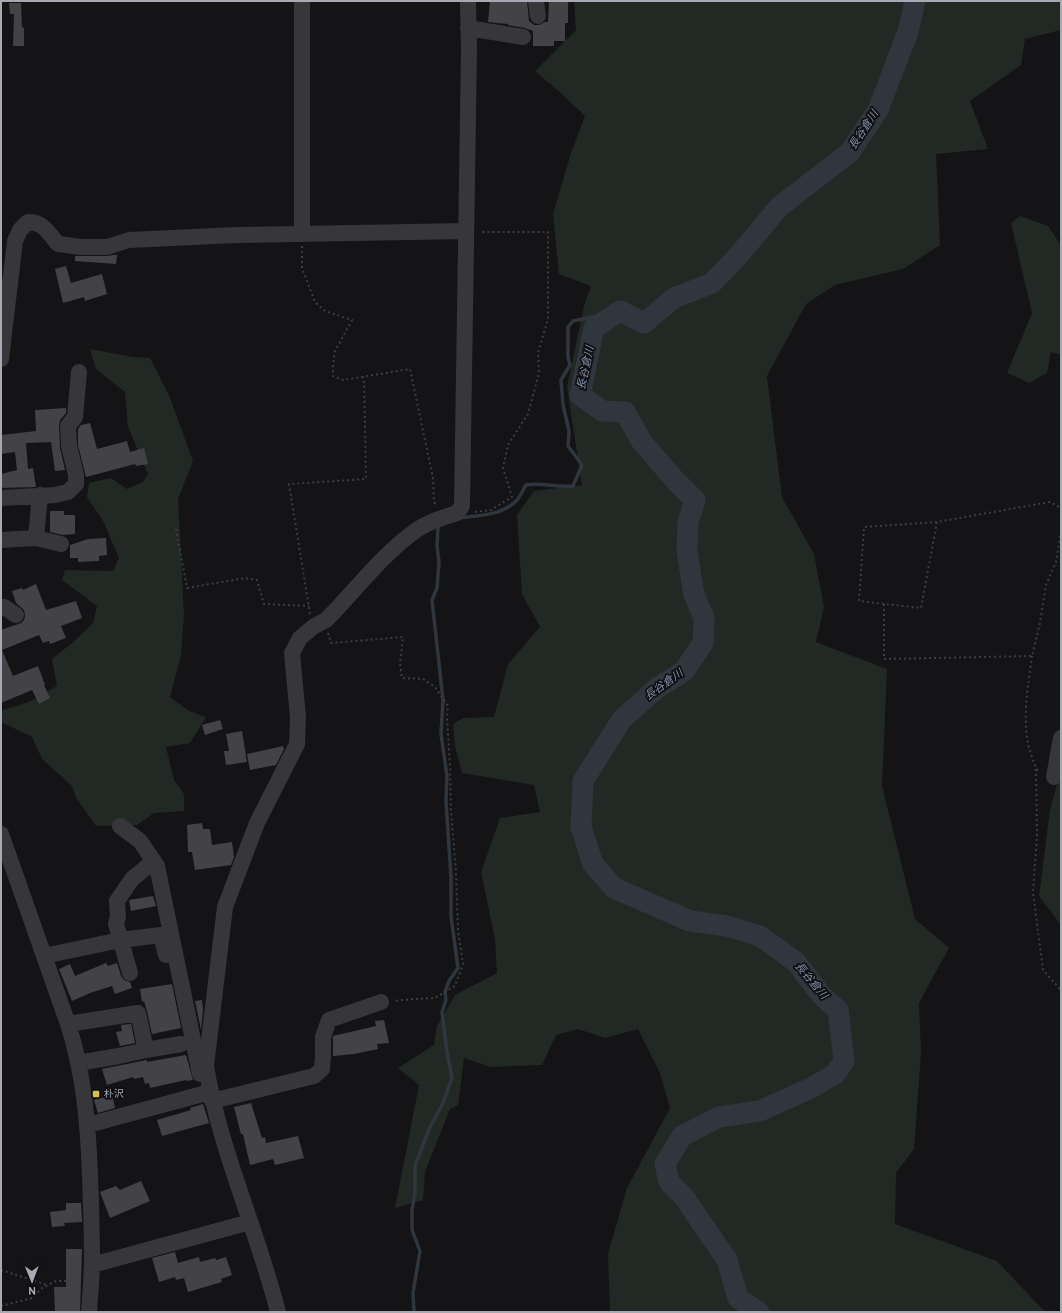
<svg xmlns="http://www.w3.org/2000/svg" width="1062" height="1313" viewBox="0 0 1062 1313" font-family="Overpass,'Noto Sans JP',sans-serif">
<rect width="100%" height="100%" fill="#141315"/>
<!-- green -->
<path fill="#222924" d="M574 1H1061V30L1025 39 1021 65 970 101 988 149 936 154 940 245 903 269 835 285 806 304 767 376 782 497 814 554 824 607 816 642 887 669 882 786 915 919 949 948 919 1003 921 1054 914 1149 896 1173 895 1224 997 1261 1045 1312H610L608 1254 627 1188 670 1108 660 1073 638 1029 605 1038 578 1029 556 1035 542 1065 491 1067 464 1058 458 1105 450 1109 425 1172 423 1200 395 1208 419 1085 398 1068 434 1045 437 1026 455 995 497 973 495 939 481 872 500 818 540 812 534 785 462 773 455 746 453 724 463 718 494 717 508 664 540 627 522 594 517 515 534 491 582 485 567 387 585 302 591 286 559 274 553 214 571 153 585 116 562 94 535 71 576 30Z
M1020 216 1048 226 1061 245V355L1051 352 1047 373 1029 383 1007 373 1032 313 1011 223Z
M90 349 132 357 150 358 169 395 193 461 178 499 184 614 181 655 170 697 189 711 206 717 190 743 166 747 174 780 184 794V811L154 813 137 825 96 826 76 798 72 786 42 759 32 737 1 722 3 710 29 702 57 686 52 659 72 643 93 623 97 606 62 580 65 570 113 571 119 558 103 521 87 497 89 483 111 478 127 489 143 482 148 474 128 427 125 392 96 369Z
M1061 771V925L1039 896 1050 809Z"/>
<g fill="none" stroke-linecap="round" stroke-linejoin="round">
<!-- stream -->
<path stroke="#30363e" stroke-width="3.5" d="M459 518C479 515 501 516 516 501 520 497 523 490 526 485 543 482 556 488 573 486L582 465 568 446 569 431 563 405 561 380 570 365 568 357V327L573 321 592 317 613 315
M414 1312 413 1293 420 1251 412 1230V1210L415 1193V1166L429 1129 442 1105 452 1078 447 1052 442 1012 446 1000 445 992 449 981 458 968 451 916V877L446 801 447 776 441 734 443 700 432 600 437 588 439 562 437 546 438 526 440 524"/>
<!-- river -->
<path stroke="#30363e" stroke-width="21" d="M759 1312 738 1298 727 1260 684 1197 669 1182 665 1164 682 1136 719 1117 760 1111 811 1088 835 1074 844 1061 838 1010 821 995 796 962 760 936 727 926 690 921 614 888 593 864 581 827 583 781 622 719 657 688 684 671 703 643 704 618 694 595 687 551 688 522 695 500 674 479 642 442 625 412 602 411 580 395 594 328 620 311 644 323 674 298 712 283 738 256 779 207 850 152 878 110 908 32 915 1"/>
</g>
<!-- building -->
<path fill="#434347" d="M490 1H527L529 21 534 25H539L545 22H548L549 1H568V23H565V41H554V46H533V31L525 28 508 25V24L488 22Z
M9 3H21L22 27 24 28V46H13L14 14H10Z
M113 255H117L116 264 75 261V256H107Z
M66 266 71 283 102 274 107 294 85 301 84 297 63 303 55 269Z
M66 408V413L60 420 59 426 60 448 65 470 55 471 51 442 26 443 28 469 33 468 36 487 1 488V474L17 470 15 452 1 454V435L36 431 35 410Z
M90 423 97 449 127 441 130 452 144 448 148 464 136 466 135 464 86 477 78 445V429L81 425Z
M50 511H64V515H75V534L63 535 50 532Z
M106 538 107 555 99 556V561L78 562V558H70V545L88 539Z
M36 584 46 610 76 601 82 618 61 626 66 638 50 644 49 641 43 643 39 635 2 650 13 676 38 666 45 685H44L50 698 39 704 32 690 1 703V630L21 623 24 620 25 616 24 610 16 603 12 591 22 588 23 590Z
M220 720 223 729 205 735 202 725Z
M242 731 247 762 226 765 224 751H229L226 734Z
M283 746 284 749 276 765 250 770 247 754Z
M202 823 203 829H210L212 845 232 842 234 857 231 865 195 870 192 852H188L187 825Z
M153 896 156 906 131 911 129 900Z
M106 963 108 966 117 963 121 976 124 980 130 982 132 988 115 994 112 986 90 993 72 1001 59 969 70 964 75 976Z
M172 984 181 1028 152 1034 147 1011 144 1001 142 1002 140 989Z
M202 1000 203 1009 201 1030 195 1001Z
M384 1020 389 1043 377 1044 378 1049 354 1054 333 1056V1036L376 1026 375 1021Z
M131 1024 135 1043 120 1046 116 1032 122 1031 121 1025Z
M186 1055 193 1080 186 1081V1080L150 1088 149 1083 145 1084 143 1077 134 1079 133 1077 107 1085 102 1069 147 1060V1062Z
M112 1095 115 1108 98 1113 94 1100Z
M251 1103 262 1138 265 1137 266 1143 298 1136 304 1158 275 1165 273 1159 250 1165 243 1134H241L234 1107Z
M203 1104 209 1123 162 1136 157 1120 191 1110 190 1108Z
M141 1181 150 1201 110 1218 100 1192 116 1186 120 1190Z
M66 1203H81L82 1222 64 1223 65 1226 52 1227 50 1212 66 1210Z
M66 1249H82L80 1312H55L54 1287H66Z
M175 1252 178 1263 199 1257 200 1262 215 1258 216 1260 226 1257 232 1275 221 1279 222 1282 188 1292 184 1278 176 1280 175 1277 159 1282 152 1258Z"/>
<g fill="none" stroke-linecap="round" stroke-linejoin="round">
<!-- path -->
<path stroke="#3d3e42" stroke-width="2" stroke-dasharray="2 3" stroke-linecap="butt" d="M302 246V268L315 302 325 311 352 320 335 351 333 366V376L343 380 410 369 433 478 434 501 436 507
M475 512 491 510 512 497 503 468 508 445 528 414 539 373 538 353 548 319V232H480
M937 522 921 608 859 601 864 527 937 522 1050 502 1061 508
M176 529 187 588 245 578 257 580 264 604 309 606
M884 604V659L1032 656 1040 623 1046 585 1056 562 1061 532
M310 614 289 484 366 479 364 377
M328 633 331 643 403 637 400 664 402 678 423 679 435 687 448 706 447 718 450 767 451 811 456 872 458 931 463 964 455 986 435 998 414 999 394 1001
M1032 656C1028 686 1022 718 1029 748 1031 755 1034 762 1036 769L1041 771
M1036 769 1037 835 1033 892 1043 970 1061 990
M1 1270 47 1285
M1 1306 32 1298 42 1288 56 1281H77"/>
<!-- minor -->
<path stroke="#37373b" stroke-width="16" d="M536 1 538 16
M468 28 523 37
M302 233V1
M1 359 15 241 20 230 28 222C43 221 49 234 58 244L81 247H107L129 240 236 235 466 231
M1 498 55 495 68 492 76 484V475L69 446 68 426 75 417 79 372
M36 538 40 495
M1 540 36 538 61 544
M1 607H4L16 615
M1054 777 1061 738
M120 826 140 841 157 866 200 1074
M1 834 68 1024C84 1073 88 1124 90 1175 91 1203 92 1232 92 1260 92 1277 90 1295 89 1312
M44 956 120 940 161 935 166 955
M130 973 116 924 118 916 117 901 132 879 154 861
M68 1024 138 1013 146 1050 119 1056 78 1063
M146 1050 181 1044
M212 1101 314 1076 322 1069 323 1057V1037L329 1020 381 1002
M88 1125 210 1092
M92 1265 250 1222
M278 1312C257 1229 220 1151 206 1066L225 907 257 823 297 744 298 717 292 653 300 638 313 627 326 620C356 590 382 554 418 529 430 521 444 517 457 513L462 506 469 49 468 1"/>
</g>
<!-- markers -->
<rect fill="#dabe46" stroke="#0f0e10" stroke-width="1.5" x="92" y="1090" width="8" height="8" rx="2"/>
<g text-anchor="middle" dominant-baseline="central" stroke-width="3.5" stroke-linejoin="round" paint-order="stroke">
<!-- poi labels -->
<g font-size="10" fill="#a7a9b3" stroke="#0f0e10" text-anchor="start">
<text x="104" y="1094">朴沢</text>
</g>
<!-- water labels -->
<g font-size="11" font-style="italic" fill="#8291aa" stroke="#0f0e10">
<text transform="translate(864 130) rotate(-57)">長谷倉川</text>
<text transform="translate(586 368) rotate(-78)">長谷倉川</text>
<text transform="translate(664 685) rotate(-36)">長谷倉川</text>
<text transform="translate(811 981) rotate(50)">長谷倉川</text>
</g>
</g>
<!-- border -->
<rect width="1062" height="1313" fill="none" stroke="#a7a9b3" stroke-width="4"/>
<!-- north arrow -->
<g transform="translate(32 1281) rotate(179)" stroke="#0f0e10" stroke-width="3" paint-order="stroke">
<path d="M0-3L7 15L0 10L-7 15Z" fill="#a7a9b3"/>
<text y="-6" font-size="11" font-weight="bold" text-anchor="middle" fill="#a7a9b3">N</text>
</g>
</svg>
